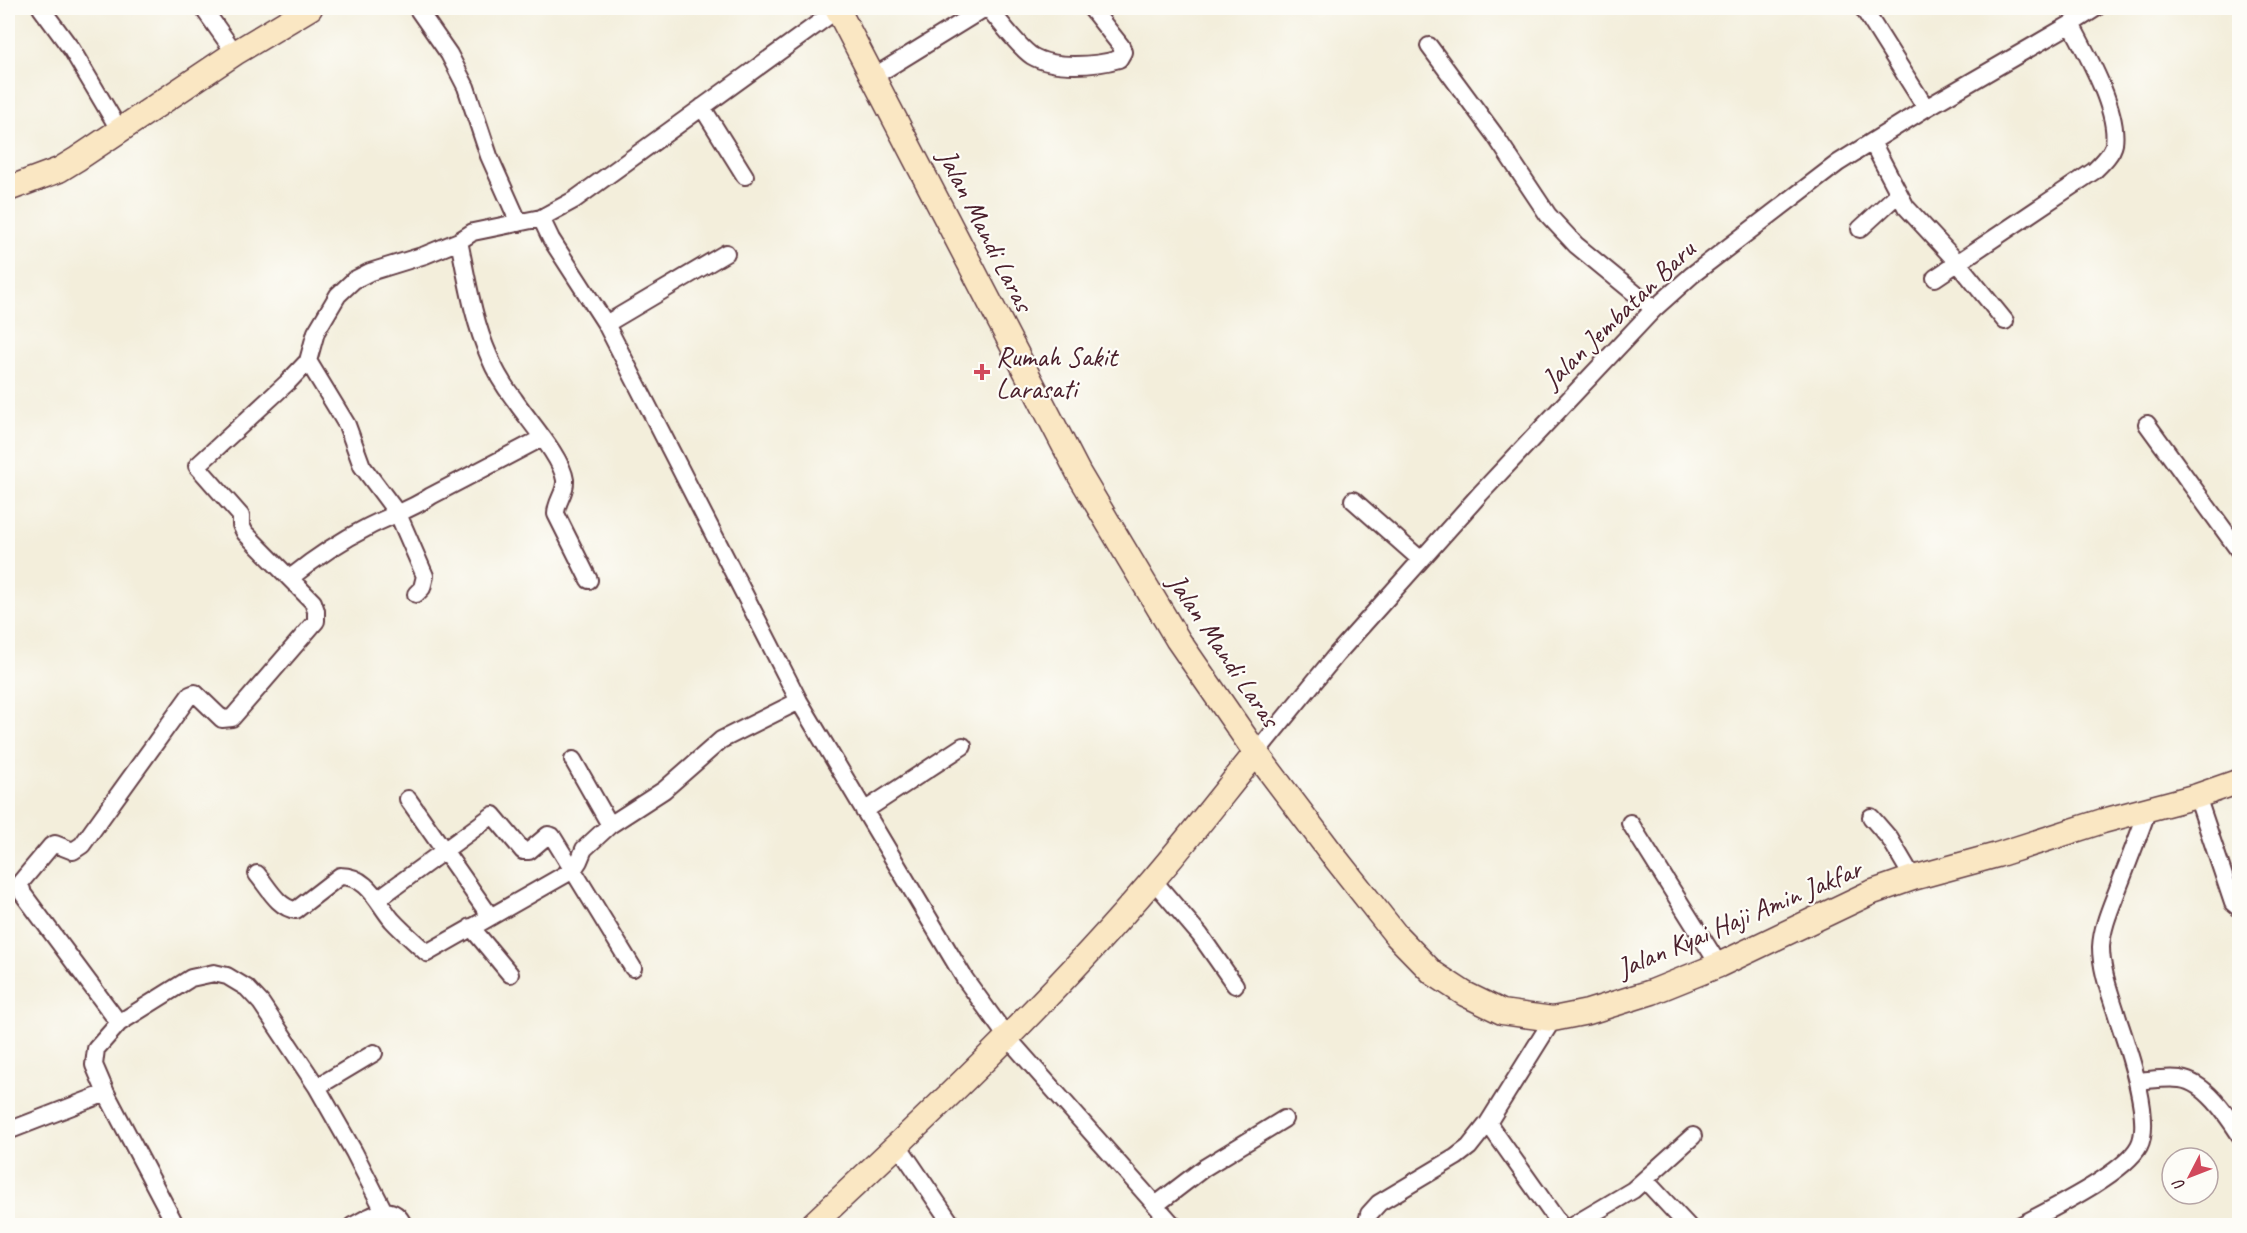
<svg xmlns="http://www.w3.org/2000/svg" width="2247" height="1233" viewBox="0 0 2247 1233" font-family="Caveat,sans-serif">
<rect width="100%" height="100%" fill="#fdfcf7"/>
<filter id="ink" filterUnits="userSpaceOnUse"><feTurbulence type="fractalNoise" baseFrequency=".0167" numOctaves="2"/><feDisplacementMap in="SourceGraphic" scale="12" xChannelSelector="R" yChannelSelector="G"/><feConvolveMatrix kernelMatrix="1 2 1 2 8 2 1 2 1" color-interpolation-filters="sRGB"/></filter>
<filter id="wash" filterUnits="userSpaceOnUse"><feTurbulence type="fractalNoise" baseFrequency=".008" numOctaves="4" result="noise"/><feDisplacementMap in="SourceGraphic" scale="24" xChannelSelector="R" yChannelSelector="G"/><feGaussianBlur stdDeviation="1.35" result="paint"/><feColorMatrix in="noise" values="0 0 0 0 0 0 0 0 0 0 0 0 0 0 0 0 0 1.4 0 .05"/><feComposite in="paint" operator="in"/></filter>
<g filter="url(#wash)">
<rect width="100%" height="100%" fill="#f3eedb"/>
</g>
<g filter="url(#ink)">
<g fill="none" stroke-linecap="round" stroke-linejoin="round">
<!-- minor casing -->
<g stroke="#633e45" stroke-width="20">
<path id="minor" d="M41 8 72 50 120 131
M203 8 235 53
M417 8 449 54 466 87 489 156 519 223
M988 8C1001 22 1017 46 1032 56 1054 69 1096 66 1119 59L1123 52 1121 46 1091 8
M1863 8 1926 108
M838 9 574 200 541 218 551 239 606 324 799 701 965 979 1007 1037 1174 1226
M1429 46 1494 134 1548 215 1576 245 1654 309
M873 77 985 8
M702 107 745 176
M1872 142 1906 207 1958 263 2005 321
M1860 229 1898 194
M459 241C467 279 473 320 489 356 495 371 504 386 514 399 527 419 562 457 565 480 566 493 556 501 556 514L589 580
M1935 278 2094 171C2101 164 2112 154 2114 144 2119 111 2087 54 2071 24
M606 324 726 253
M308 361 347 425 362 466 398 514 425 576 422 588 416 594
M2147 424 2240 552
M1353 500 1421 560
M290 578C315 558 338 542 368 527 389 516 411 510 431 496L542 438
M1256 753 1337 654 1480 494 1654 309 1692 275 1838 163 1926 108 2071 24 2096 8
M573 760 610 825
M2197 796 2233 903 2240 909
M408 799 490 916
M864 811 963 746
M1871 817 1890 839 1913 878
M1630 823 1719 965
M257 874C268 887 278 908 296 910L340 876C368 876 377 902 392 920 403 932 415 942 427 953L573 870 579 861 584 849 610 825 664 790 721 740 799 701
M1153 880 1200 935 1235 985
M378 899 493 815 523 851H529L548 835 552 836 633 968
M471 927 510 974
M119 1023 23 894 20 883 51 846 55 844 73 851 82 845 190 695 195 693 222 719 232 718 316 621V611L313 602 245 533 241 525V516L197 466 288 382 308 361 316 332 338 295 354 280 370 272 425 255 459 241 473 232 541 218
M2138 1081C2151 1080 2167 1077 2180 1079 2205 1082 2227 1115 2240 1135
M317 1087 374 1053
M1488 1123 1561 1226
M8 1131 106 1093
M898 1145 953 1226
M1645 1180 1688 1226
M1157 1204 1204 1168 1284 1119
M176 1226 106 1093 94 1065 96 1049 119 1023 191 978 214 973 227 976 247 988 261 1003 317 1087 354 1152 384 1211
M352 1226C372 1216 392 1199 404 1226
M1366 1226 1369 1214 1379 1203 1456 1157 1469 1147 1488 1123 1553 1019
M1572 1226 1633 1190 1693 1136
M2019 1226C2049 1210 2124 1174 2139 1146 2153 1120 2128 1049 2119 1022 2112 998 2101 972 2101 947 2102 926 2112 905 2119 886 2129 860 2139 835 2148 809"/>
</g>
<!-- secondary casing -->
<g stroke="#633e45" stroke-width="27">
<path id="secondary" d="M837 8 1079 474 1178 640 1256 753 1336 859 1396 935 1433 973 1465 994 1502 1012 1553 1019 1588 1012 1652 992 1719 965 1870 893 1913 878 1997 855 2103 821 2197 796 2240 781
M8 189 59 170 77 159 235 53 310 8
M811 1226C930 1115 1048 1003 1153 880 1189 838 1222 795 1256 753"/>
</g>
<!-- minor -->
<use href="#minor" stroke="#fff" stroke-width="16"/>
<!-- secondary -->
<use href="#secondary" stroke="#fae7c3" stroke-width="24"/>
</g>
</g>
<!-- markers -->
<path fill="#d1495b" stroke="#fdfcf7" stroke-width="2" d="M979 363h6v6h6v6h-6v6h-6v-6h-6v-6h6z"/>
<g text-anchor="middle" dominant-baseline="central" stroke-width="4.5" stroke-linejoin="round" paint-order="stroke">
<!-- street labels -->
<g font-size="28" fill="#4a1f2b" stroke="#fdfcf7">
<text transform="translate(986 230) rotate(63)">Jalan Mandi Laras</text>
<text transform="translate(1618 314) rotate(-44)">Jalan Jembatan Baru</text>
<text transform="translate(1224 650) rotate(56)">Jalan Mandi Laras</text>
<text transform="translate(1739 918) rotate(-23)">Jalan Kyai Haji Amin Jakfar</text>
</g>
<!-- poi labels -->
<g font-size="28" fill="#4a1f2b" stroke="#fdfcf7" text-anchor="start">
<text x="996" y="356">Rumah Sakit<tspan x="996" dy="32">Larasati</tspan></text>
</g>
</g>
<!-- margin -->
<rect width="2247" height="1233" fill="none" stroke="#fdfcf7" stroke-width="30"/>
<!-- north arrow -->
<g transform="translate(2190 1176) rotate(228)"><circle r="28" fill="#fdfcf7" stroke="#b5a4a5" stroke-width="1.5"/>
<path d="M0-4.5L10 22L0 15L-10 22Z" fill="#d1495b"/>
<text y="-9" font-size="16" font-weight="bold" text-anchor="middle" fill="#4a1f2b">U</text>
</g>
</svg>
